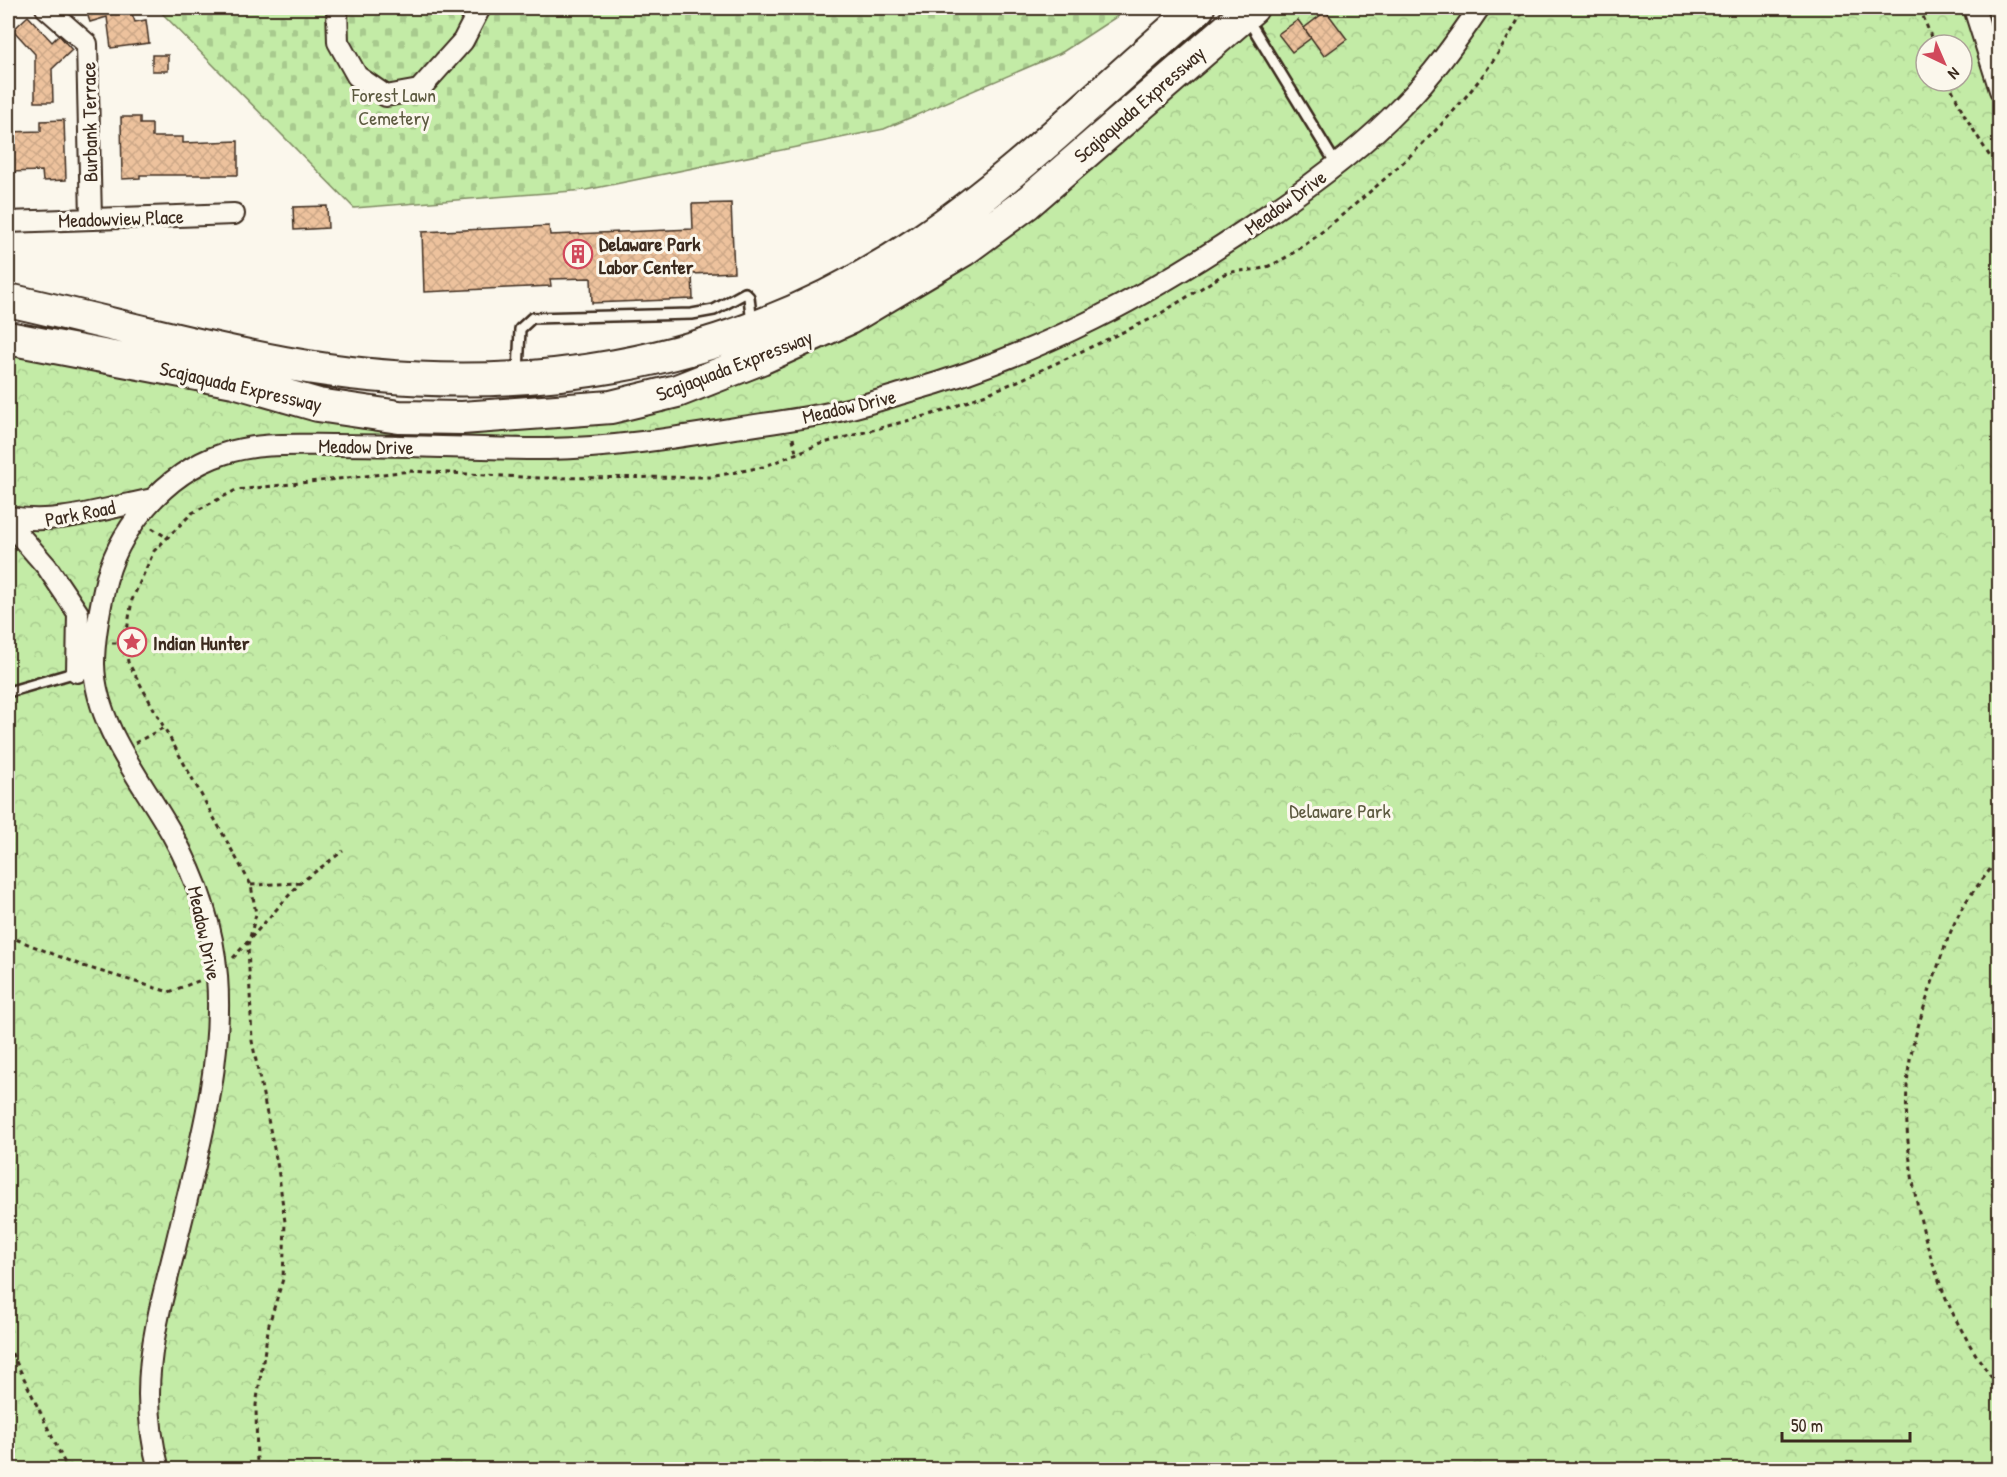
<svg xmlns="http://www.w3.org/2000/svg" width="2007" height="1477" viewBox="0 0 2007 1477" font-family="'Patrick Hand',sans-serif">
<defs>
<pattern id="cemetery-stones" width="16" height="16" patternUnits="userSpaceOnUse" patternTransform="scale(1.5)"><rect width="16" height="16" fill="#c3eba6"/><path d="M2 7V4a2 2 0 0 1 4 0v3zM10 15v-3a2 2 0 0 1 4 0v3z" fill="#a8ca8e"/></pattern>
<pattern id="park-crowns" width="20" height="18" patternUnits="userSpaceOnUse" patternTransform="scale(1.5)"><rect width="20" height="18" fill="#c3eba6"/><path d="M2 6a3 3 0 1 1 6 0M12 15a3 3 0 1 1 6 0" fill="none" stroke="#a8ca8e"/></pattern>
<pattern id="building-cross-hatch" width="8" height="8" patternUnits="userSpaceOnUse" patternTransform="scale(1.5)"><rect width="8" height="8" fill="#edc29d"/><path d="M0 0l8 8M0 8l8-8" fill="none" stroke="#cca787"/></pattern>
</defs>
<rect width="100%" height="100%" fill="#fbf7ec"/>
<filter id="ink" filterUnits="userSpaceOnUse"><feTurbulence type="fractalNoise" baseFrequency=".0167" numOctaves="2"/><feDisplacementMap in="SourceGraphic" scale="12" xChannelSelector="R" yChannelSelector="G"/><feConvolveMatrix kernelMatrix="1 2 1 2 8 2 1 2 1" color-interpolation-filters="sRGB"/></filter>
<g filter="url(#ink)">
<!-- cemetery -->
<path fill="url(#cemetery-stones)" stroke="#7f8a62" stroke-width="1.5" d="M157 8H1130L1061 53 884 129 586 190 354 208Z"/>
<!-- park -->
<path fill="url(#park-crowns)" stroke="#7f8a62" stroke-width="1.5" fill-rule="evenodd" d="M1273 8H1999V1469H8V354C129 373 248 405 370 422L748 377 853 334 944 282 997 243ZM1926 45H1962V81H1926Z"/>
<!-- building -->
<path fill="url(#building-cross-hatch)" stroke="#3b2a1e" stroke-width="1.5" d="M85 8H130L135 22 146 20 149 43 111 48 107 17 90 22Z
M1326 11 1347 39 1324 56 1304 28Z
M28 16 52 42 59 35 72 50 52 69 53 102H35V54L13 30Z
M1298 20 1311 38 1292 52 1278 34Z
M152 55H168V71H152Z
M121 117H140V124H152V137H183V143L238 141V175H140V178L122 179Z
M64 120 66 180 43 181 42 171 8 172 10 132 41 131V121Z
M731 203 734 272 692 274 693 299 592 303 591 278 550 279 551 286 424 292 422 232 549 226 550 235 693 229 692 204Z
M327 206 328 228 294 230 293 207Z"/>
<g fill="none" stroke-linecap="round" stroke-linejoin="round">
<!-- service casing -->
<g stroke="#3b2a1e" stroke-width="14">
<path id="service" d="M1247 18 1336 164
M518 373 520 329 532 318 692 314 714 310 745 293 749 297 752 324
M8 692 80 671"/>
</g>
<!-- minor casing -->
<g stroke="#3b2a1e" stroke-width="24">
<path id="minor" d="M46 8 87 44 91 219
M337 8 338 42 357 76 386 96 419 90 463 41 480 8
M1974 8 2000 90
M8 222 234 214
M8 517C62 525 100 509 153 499
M8 522 47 567 78 613 77 672
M159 1470C137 1388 155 1327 175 1248 196 1159 224 1068 217 976 213 926 196 877 172 834 143 782 95 726 94 664 94 640 99 613 104 590 116 530 165 473 223 454 258 442 298 445 335 445 406 445 477 449 548 449 611 448 674 438 735 428 768 423 802 419 834 412 859 407 883 399 907 392 1039 355 1153 294 1266 216 1313 184 1362 148 1402 106 1432 76 1456 42 1479 8"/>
</g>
<!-- trunk casing -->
<g stroke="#3b2a1e" stroke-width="36">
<path id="trunk" d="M8 300C100 320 191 346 284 363 509 404 729 371 921 241 1020 174 1106 86 1198 8
M8 338 234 381 318 405 399 417 462 418 611 407 677 391 761 358 849 318 963 250 1027 203 1252 8"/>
</g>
<!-- path -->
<path stroke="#3b2a1e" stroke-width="3" stroke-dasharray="4.5 4.5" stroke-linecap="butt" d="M1920 8 1934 45
M1948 81 1965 116 2000 173
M793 438 796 453
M152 528 166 537
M112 643H125
M135 743 163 728
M2000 854C1989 874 1972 890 1961 910 1948 934 1940 961 1931 986 1922 1014 1911 1044 1908 1074 1900 1153 1924 1267 1965 1336 1975 1355 1988 1372 2000 1390
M251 885 300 883
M8 936 83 966 169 992 201 980
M233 958 300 883 343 851
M8 1345 68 1470
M257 1470 256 1405 269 1324 283 1279 285 1222 278 1168 252 1041 248 945 256 914 251 885 128 662 125 643 132 600 154 551 192 513 236 490 411 471 542 478 710 477 763 467 820 444 944 411 1018 381 1155 317 1224 274C1239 269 1255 272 1269 266 1297 254 1324 230 1347 211 1417 153 1484 90 1524 8"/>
<!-- service -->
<use href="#service" stroke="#fbf7ec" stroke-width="9"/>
<!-- minor -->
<use href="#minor" stroke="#fbf7ec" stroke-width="20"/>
<!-- trunk -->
<use href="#trunk" stroke="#fbf7ec" stroke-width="32"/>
</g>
</g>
<!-- icons -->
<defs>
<g id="building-ring" transform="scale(1.5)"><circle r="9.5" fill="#fbf7ec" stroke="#d1495b" stroke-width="1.5"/><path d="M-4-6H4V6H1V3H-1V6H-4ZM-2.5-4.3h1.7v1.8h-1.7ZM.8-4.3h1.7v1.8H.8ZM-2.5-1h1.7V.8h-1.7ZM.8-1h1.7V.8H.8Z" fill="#d1495b"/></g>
<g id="sight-ring" transform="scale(1.5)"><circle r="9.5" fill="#fbf7ec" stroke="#d1495b" stroke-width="1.5"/><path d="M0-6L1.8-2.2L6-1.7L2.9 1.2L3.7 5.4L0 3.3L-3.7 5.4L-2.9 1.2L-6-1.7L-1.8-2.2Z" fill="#d1495b"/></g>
</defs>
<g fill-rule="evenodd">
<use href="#building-ring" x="578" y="254"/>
<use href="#sight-ring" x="132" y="642"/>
</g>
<g text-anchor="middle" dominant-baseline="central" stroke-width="6" stroke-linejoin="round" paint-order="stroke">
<!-- park labels -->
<g font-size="20" fill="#5d5a40" stroke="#fbf7ec">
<text x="394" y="94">Forest Lawn<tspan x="394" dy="23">Cemetery</tspan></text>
<text x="1340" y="810">Delaware Park</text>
</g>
<!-- street labels -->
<g font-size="20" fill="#3b2a1e" stroke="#fbf7ec">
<text transform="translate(1139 104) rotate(-41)">Scajaquada Expressway</text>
<text transform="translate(89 122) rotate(-91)">Burbank Terrace</text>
<text transform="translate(1285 202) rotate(-36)">Meadow Drive</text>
<text transform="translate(121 218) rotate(-2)">Meadowview Place</text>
<text transform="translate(734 365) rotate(-21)">Scajaquada Expressway</text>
<text transform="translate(241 386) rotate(13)">Scajaquada Expressway</text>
<text transform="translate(849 406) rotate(-13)">Meadow Drive</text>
<text transform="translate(366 446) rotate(1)">Meadow Drive</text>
<text transform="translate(80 513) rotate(-11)">Park Road</text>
<text transform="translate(205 933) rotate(78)">Meadow Drive</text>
</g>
<!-- poi labels -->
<g font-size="20" font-weight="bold" fill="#3b2a1e" stroke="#fbf7ec" text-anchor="start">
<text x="599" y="243">Delaware Park<tspan x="599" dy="23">Labor Center</tspan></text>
<text x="153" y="642">Indian Hunter</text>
</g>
</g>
<!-- margin -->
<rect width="2007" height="1477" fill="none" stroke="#fbf7ec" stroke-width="30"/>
<rect x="15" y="15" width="1977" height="1447" fill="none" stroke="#3b2a1e" stroke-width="2" filter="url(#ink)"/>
<!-- north arrow -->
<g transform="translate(1944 63) rotate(136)"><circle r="28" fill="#fbf7ec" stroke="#aea59a" stroke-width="1.5"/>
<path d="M0-4.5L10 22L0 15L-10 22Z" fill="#d1495b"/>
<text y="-9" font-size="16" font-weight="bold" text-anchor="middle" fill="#3b2a1e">N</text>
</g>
<!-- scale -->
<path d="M1782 1432v9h128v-9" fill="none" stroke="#3b2a1e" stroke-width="3"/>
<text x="1791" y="1432" font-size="18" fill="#3b2a1e" stroke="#fbf7ec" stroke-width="4.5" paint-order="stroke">50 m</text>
</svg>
